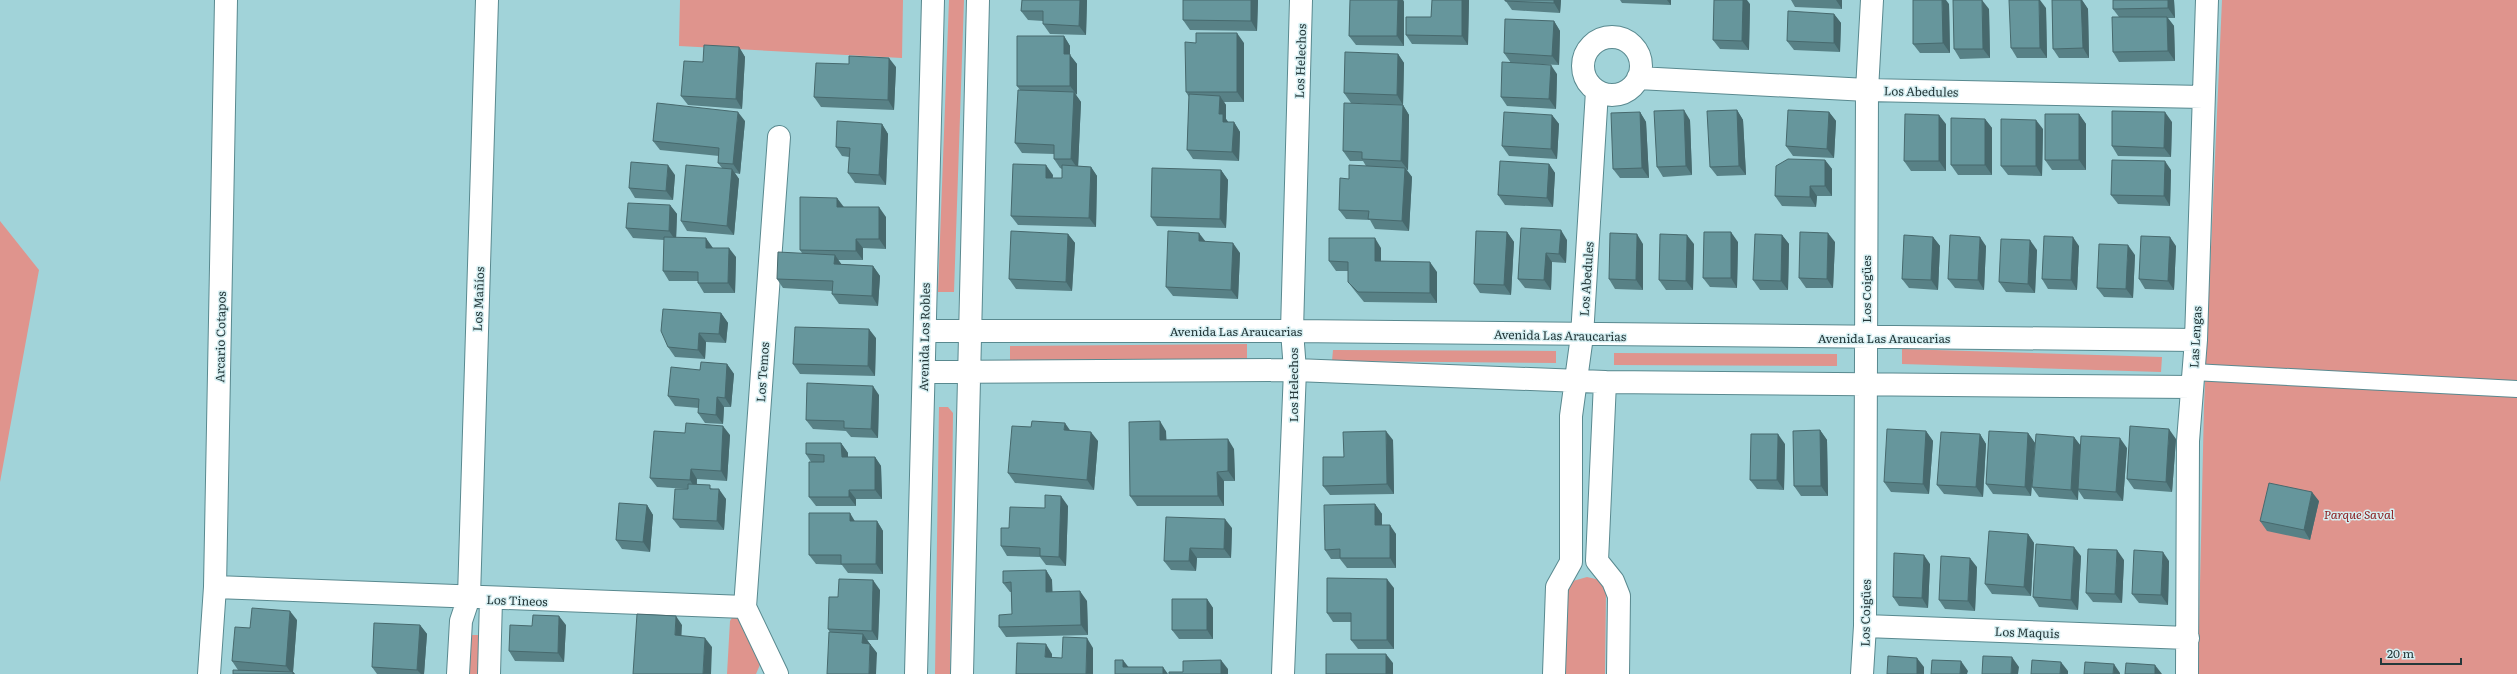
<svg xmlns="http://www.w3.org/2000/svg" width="2517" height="674" viewBox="0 0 2517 674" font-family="Literata,serif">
<rect width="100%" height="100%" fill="#a1d3d9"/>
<!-- green -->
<path fill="#df948d" d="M680 0H903L902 58 679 46Z
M949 0H964L954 292H938Z
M2222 0H2517V674H2198L2204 406Z
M0 221 39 270 0 482Z
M1247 344V359L1010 361V346Z
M1902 349 2162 357 2161 372 1902 364Z
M1333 350 1556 351V363L1332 361Z
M1614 353 1837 354V366L1614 365Z
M939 407H948L953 413 950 674H935Z
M1587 577 1600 580 1606 590 1605 674H1563L1564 588 1573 581Z
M733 616 745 622 762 660 756 674H727L730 621Z
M471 635H479L478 674H468Z"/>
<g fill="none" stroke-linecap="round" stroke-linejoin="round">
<!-- service casing -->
<g stroke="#59898f" stroke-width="18">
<path id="service" d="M2193 372 2517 389"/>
</g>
<!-- minor casing -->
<g stroke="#59898f" stroke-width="24">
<path id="minor" d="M1583 66a29 29 0 1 1 58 0a29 29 0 1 1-58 0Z
M1638 78 1867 90 2203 97
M925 331H1292L2196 340
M924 372 1295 370 1605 382 2192 387
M1605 382 1597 561 1613 581 1619 596 1618 674
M215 587 745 607 777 674
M745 607 779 137
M1865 626 2188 638
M209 674 215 587 226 0
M458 674 461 621 469 597 487 0
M489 674 491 599
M916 674 933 0
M962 674 978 0
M1283 674 1295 370 1292 331 1301 0
M1554 674 1557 587 1571 562V416L1582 336 1597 91
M1862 674 1865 626 1867 90 1872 0
M2187 674 2188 441 2196 340 2207 0"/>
</g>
<!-- service -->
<use href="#service" stroke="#fff" stroke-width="16"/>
<!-- minor -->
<use href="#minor" stroke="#fff" stroke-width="22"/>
</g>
<!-- wall -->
<path fill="#588186" d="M1022 0H1087L1086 35 1050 34 1043 24V21L1028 20 1021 11Z
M1258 0 1257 31 1190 30 1183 20Z
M1350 0H1403L1404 2V46L1356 45 1349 36Z
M1432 0H1469L1468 45 1412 44 1406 35 1431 17Z
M1505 0H1561L1560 13 1512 10Z
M1620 0H1671V5L1622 3Z
M1791 0H1842V9L1795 7Z
M2052 0H2082L2088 9 2089 58H2059L2053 49Z
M2174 0 2175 18H2168L2174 26 2175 61 2119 62 2113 52 2119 17 2113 9Z
M1750 4 1749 50 1720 49 1713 40Z
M1949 4 1950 53H1920L1913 44Z
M2046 8 2047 58H2017L2011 48Z
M1989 9 1990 58 1960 59 1954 49Z
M1834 14 1841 23 1840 52 1794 50 1787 41Z
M1554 21 1560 31 1559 65 1511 63 1504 53Z
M1064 36 1070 46V55L1077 64 1076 95 1081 102 1078 166 1091 167 1097 176 1096 227 1018 225 1011 216 1053 175 1052 178H1062V169L1060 168 1054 159V154L1022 153 1015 143 1020 90 1017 86Z
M1244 43V102H1224L1226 105V119L1228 122H1234L1240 132 1239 161 1193 159 1187 150 1189 97 1186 92Z
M739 47 745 57 742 109 688 105 681 96 703 62Z
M1398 54 1404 63 1403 105 1351 103 1344 93Z
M896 67 894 110 821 107 814 97Z
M1557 74 1556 109 1507 106 1501 97Z
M1403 105 1409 115 1408 170H1407L1412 177 1409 231 1375 229 1370 220 1346 219 1339 210 1349 179 1366 166 1363 161H1350L1343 151Z
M1737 110 1743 120 1746 175 1717 176 1710 167Z
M1640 112 1646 122 1649 178H1620L1613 169Z
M1829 112 1836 121 1834 158 1793 156 1786 146Z
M2079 114 2086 124V170H2052L2045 160Z
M1552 115 1559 124 1557 159 1509 156 1502 146Z
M1985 119 1992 128V175H1958L1951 165Z
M1690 120 1692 175 1663 177 1657 167Z
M745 121 740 174 735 173 739 179 734 235 687 231 681 221 722 168 718 163 719 156 660 150 653 141Z
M2172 122 2171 157 2118 156 2112 146Z
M882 124 888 134 886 185 855 183 848 173 849 157 842 156 836 147Z
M1946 124V171H1911L1904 161Z
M2043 129 2042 176 2008 175 2001 166Z
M1825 160 1832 169V196H1817L1816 207 1782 206 1775 196Z
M1549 164 1555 173 1553 207 1505 205 1498 195Z
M1221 170 1228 180 1226 228 1157 226 1151 217Z
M2171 170 2170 206 2118 204 2111 195Z
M675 175 673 200 635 198 629 188Z
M837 198 844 207 886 217V249L863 248V260H838L841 264 873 266 880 276 878 306 839 304 832 294V291L783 288 777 279 802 253 800 250Z
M670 205 677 214 676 238 712 248 736 257 735 293H704L698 283V281H669L663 271 664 240 633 238 626 228Z
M1521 228 1567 240 1566 263 1552 262 1551 290 1525 288 1518 279Z
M1507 232 1514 242 1511 295 1480 293 1474 284Z
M1068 234 1075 243 1072 291 1016 289 1009 279Z
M1782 235 1789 244 1788 290H1760L1753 280Z
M1933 237 1940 246 1938 290 1909 288 1902 279Z
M1205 242 1240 253 1238 299 1173 296 1166 287Z
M1738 242 1737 288 1710 287 1703 278Z
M1835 242 1833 288H1806L1799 278Z
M1643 244V290L1615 289 1609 279Z
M1694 244 1693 290H1666L1659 280Z
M1986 246 1984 290 1955 288 1948 279Z
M2079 246 2077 290 2048 289 2042 279Z
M2176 246 2174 290 2145 289 2139 279Z
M1381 248V261L1437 272V303L1364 302 1355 291 1348 282V271H1336L1329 261Z
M2037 250 2035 293 2006 292 1999 282Z
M2135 255 2133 298 2104 297 2097 288Z
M721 313 728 323 726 343 706 342 705 359 675 357 668 347Z
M876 338 875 376 800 374 793 364Z
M727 364 734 374 731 407H724L723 424 705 423 698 413 699 408 675 406 668 396 700 370Z
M879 395 878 438 851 437 846 431 813 429 806 420Z
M1070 430 1098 441 1094 490 1015 483 1008 473Z
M1820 430 1827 440 1828 496H1801L1794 486Z
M1166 431V440L1234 449 1235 481H1224V506H1137L1130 496Z
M1926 431 1933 441 1929 494 1891 492 1884 482Z
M685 433 730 435 727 481 697 479V484L713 489 726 499 724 530 680 528 673 519 688 489 657 487 650 478Z
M2028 433 2035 443 2031 496 1993 494 1986 484Z
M1980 434 1986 444 1983 497 1944 494 1937 485Z
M2074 437 2080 446 2127 448 2123 501 2084 499 2078 490V500L2039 497 2032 487Z
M2176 439 2172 492 2134 489 2127 479Z
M1393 440 1394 494 1330 495 1323 486Z
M841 443 848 453V457H875L881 466 882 499H856V506H816L809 497 811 462 806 454Z
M1785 444 1784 490 1757 489 1750 480Z
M2319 501 2310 540 2267 531 2260 521Z
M1375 504 1382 514V525L1396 534V568H1347L1340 559H1331L1325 550Z
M647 505 653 515 650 552 622 549 616 540Z
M1068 506 1066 566 1046 565 1040 557 1007 556 1001 546 1009 528 1045 508Z
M855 521H877L883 531V574L848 573 842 565 816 564 809 555Z
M1232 528 1231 558H1197L1196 571 1171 570 1164 561Z
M2028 534 2034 543 2031 596 1992 594 1985 584Z
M2081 556 2078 610 2039 607 2033 597Z
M2124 560 2122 603 2093 602 2086 593Z
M2169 561 2168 605 2139 603 2132 594Z
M1930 564 1928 608 1899 606 1893 597Z
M1977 567 1975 611 1945 609 1939 600Z
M1046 570 1052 580V592L1087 601 1088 635 1006 637 999 627 1012 614 1011 592H1010L1003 583Z
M1394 588V649H1358L1351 640V622H1333L1327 613Z
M880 590 878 640H867L877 653 830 632 828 629 838 597Z
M1207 599 1213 608V639H1179L1172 630Z
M297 620 293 672 295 674H233L238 670 232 661 250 628Z
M420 625 427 634 424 674H377L372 667Z
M566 625 564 662 515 661 509 651 532 626Z"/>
<!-- shaded-wall -->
<path fill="#47696d" d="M1080 0H1087L1086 35 1079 26Z
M1251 0H1258L1257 31 1251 21Z
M1398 0H1403L1404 2V46L1397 36Z
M1462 0H1469L1468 45 1462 36Z
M1554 0H1561L1560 13 1554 3Z
M1667 0H1671V5Z
M1743 0H1747L1750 4 1749 50 1742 41Z
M1836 0H1842V9Z
M1942 0H1946L1949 4 1950 53 1943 43Z
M1982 0 1989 9 1990 58 1983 49Z
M2039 0H2040L2046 8 2047 58 2040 48Z
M2081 0H2082L2088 9 2089 58 2083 48Z
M2168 0H2174L2175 18 2168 8Z
M1834 14 1841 23 1840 52 1834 43Z
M2167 17 2174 26 2175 61 2168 51Z
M1554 21 1560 31 1559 65 1552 56Z
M1237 33 1244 43V102L1237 92Z
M1064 36 1070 46V55L1077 64V95L1070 86 1064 54Z
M739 47 745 57 742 109 736 99Z
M1398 54 1404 63 1403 105 1397 95Z
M889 58 896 67 894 110 888 100Z
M1551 65 1557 74 1556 109 1549 99Z
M1074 92 1081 102 1078 169 1071 159Z
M1220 96 1226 105V119L1229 123 1223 122 1219 114Z
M1403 105 1409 115 1408 170 1401 161Z
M1684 110 1690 120 1692 175 1686 166Z
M1737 110 1743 120 1746 175 1739 166Z
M738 112 745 121 740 174 733 164Z
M1640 112 1646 122 1649 178 1642 168Z
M1829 112 1836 121 1834 158 1827 149Z
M2165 112 2172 122 2171 157 2164 148Z
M2079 114 2086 124V170L2079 160Z
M1552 115 1559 124 1557 159 1551 149Z
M1939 115 1946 124V171L1939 161Z
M1985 119 1992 128V175L1985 165Z
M2036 120 2043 129 2042 176 2036 166Z
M1234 122 1240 132 1239 161 1232 152Z
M882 124 888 134 886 185 879 175Z
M1825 160 1832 169V196L1825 186Z
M2165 161 2171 170 2170 206 2164 196Z
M1549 164 1555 173 1553 207 1547 198Z
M668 165 675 175 673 200 666 191Z
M1046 165 1053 175 1052 187 1046 178Z
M1091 167 1097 176 1096 227 1089 218Z
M1405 168 1412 177 1409 231 1402 221Z
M732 169 739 179 734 235 727 226Z
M1221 170 1228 180 1226 228 1220 219Z
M1810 186 1817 196 1816 207 1810 197Z
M837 198 844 208 837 207Z
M670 205 677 214 676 241 669 231Z
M879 207 886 217V249L879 239Z
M1561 230 1567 240 1566 263 1559 254Z
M1507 232 1514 242 1511 295 1504 285Z
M1731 232 1738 242 1737 288 1731 278Z
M1199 233 1206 242 1199 241Z
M1828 233 1835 242 1833 288 1827 279Z
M1068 234 1075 243 1072 291 1066 282Z
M1637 234 1643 244V290L1636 280Z
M1687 235 1694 244 1693 290 1686 281Z
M1782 235 1789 244 1788 290 1781 281Z
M1933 237 1940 246 1938 290 1931 280Z
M1980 237 1986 246 1984 290 1978 280Z
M2073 237 2079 246 2077 290 2071 280Z
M2170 237 2176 246 2174 290 2168 281Z
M706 238 713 248H706Z
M1375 238 1381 248V271L1375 261Z
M856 239 863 248V260L856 251Z
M2030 240 2037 250 2035 293 2028 284Z
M1233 243 1240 253 1238 299 1231 290Z
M2128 245 2135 255 2133 298 2126 289Z
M729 248 736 257 735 293 728 283Z
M1546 253 1552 262 1551 290 1544 280Z
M835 255 842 265 834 264Z
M1430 262 1437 272V303L1430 293Z
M873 266 880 276 878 306 872 296Z
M721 313 728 323 726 343 719 334Z
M869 329 876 338 875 376 868 366Z
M699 333 706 342 705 359 698 350Z
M727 364 734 374 731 407 725 398Z
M873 386 879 395 878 438 871 429Z
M717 397 724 407 723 424 716 415Z
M1160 421 1166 431 1167 450 1160 440Z
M1065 423 1072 433 1064 430Z
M723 426 730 435 727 481 721 471Z
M2169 429 2176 439 2172 492 2166 482Z
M1820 430 1827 440 1828 496 1821 486Z
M1386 431 1393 440 1394 494 1387 484Z
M1926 431 1933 441 1929 494 1923 484Z
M1091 432 1098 441 1094 490 1087 480Z
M2028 433 2035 443 2031 496 2025 487Z
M1778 434 1785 444 1784 490 1777 480Z
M1980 434 1986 444 1983 497 1976 487Z
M2074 437 2081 446 2078 500 2071 490Z
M2120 438 2127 448 2123 501 2116 492Z
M1228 439 1234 449 1235 481 1228 471Z
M841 443 848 453V466L842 457Z
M875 457 881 466 882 499 875 490Z
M691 469 697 479 696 490 690 480Z
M1217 472 1224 481V506L1218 496Z
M719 489 726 499 724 530 717 521Z
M849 490 856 499V506L849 497Z
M2312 492 2319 501 2310 540 2304 530Z
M1061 496 1068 506 1066 566 1059 557Z
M1375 504 1382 514V534L1375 525Z
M647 505 653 515 650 552 643 542Z
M850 513 856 523 850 521Z
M1225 519 1232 528 1231 558 1224 549Z
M877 521 883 531V574L876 564Z
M1390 525 1396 534V568L1390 558Z
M2028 534 2034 543 2031 596 2024 587Z
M2074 547 2081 556 2078 610 2071 600Z
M1190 548 1197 558 1196 571 1189 561Z
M2117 550 2124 560 2122 603 2115 594Z
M2163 552 2169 561 2168 605 2161 595Z
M1924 555 1930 564 1928 608 1922 598Z
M1970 558 1977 567 1975 611 1968 601Z
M1046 570 1052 580 1053 601 1046 592Z
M1387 579 1394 588V649L1387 640Z
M873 580 880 590 878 640 872 631Z
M1080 591 1087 601 1088 635 1081 625Z
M1207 599 1213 608V639L1207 630Z
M290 611 297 620 293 672 295 674H292L286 666Z
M559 616 566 625 564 662 558 653Z
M676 616 682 625 681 645 675 635Z
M420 625 427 634 424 674H421L417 670Z
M863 634 870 644 862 643Z
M705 638 712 647 711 674H703Z
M1087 638 1093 648V674H1086Z
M870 644 877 653 876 674H869Z
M1046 644 1052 654V667L1045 657Z
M1386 654 1393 663V674H1386Z
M2012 657 2019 667 2018 674H2011Z
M1917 658 1924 667V674H1917Z
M1123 660 1130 669 1123 667Z
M1221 660 1228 669V674H1221Z
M1961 661 1968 671 1967 674H1960Z
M2061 662 2068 671V674H2060Z
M2114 664 2120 673V674H2113Z
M2155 665 2162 674H2155Z
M1163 667 1168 674H1163Z"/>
<!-- building -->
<path fill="#66969c" stroke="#47696d" d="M1022 0H1080L1079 26 1043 24V11H1021Z
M1183 0H1251V21L1183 20Z
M1350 0H1398L1397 36H1349Z
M1432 0H1462V36L1406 35V17H1431Z
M1505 0H1554V3L1505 1Z
M1714 0H1743L1742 41 1713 40Z
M1913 0H1942L1943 43 1913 44Z
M1953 0H1982L1983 49H1954Z
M2009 0H2039L2040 48H2011Z
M2052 0H2081L2083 48 2053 49Z
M2113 0H2168V8L2113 9Z
M1788 11 1834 14V43L1787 41Z
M2112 17H2167L2168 51 2113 52Z
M1505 19 1554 21 1552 56 1504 53Z
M1196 33H1237V92H1186L1185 42 1196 43Z
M1017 36H1064V54H1070V86H1017Z
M704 45 739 47 736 99 681 96 684 61 703 62Z
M1345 52 1398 54 1397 95 1344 93Z
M849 56 889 58 888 100 814 97 816 63 849 64Z
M1502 62 1551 65 1549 99 1501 97Z
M1018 90 1074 92 1071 159H1054V145L1015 143Z
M1189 94 1220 96 1219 114H1223V122H1234L1232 152 1187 150Z
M657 103 738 112 733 164 718 163 719 148 653 141Z
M1344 103 1403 105 1401 161 1362 159V152L1343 151Z
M1684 110 1686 166 1657 167 1654 111Z
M1737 110 1739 166 1710 167 1707 111Z
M1788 110 1829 112 1827 149 1786 146Z
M2112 111 2165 112 2164 148 2112 146Z
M1504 112 1552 115 1551 149 1502 146Z
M1640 112 1642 168 1613 169 1611 113Z
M1905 114 1939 115V161H1904Z
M2045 114H2079V160H2045Z
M1951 118 1985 119V165H1951Z
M2001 119 2036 120V166H2001Z
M837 121 882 124 879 175 848 173 850 148 836 147Z
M1788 159 1825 160V186H1810V197L1775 196 1776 166Z
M2112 160 2165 161 2164 196 2111 195Z
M1500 161 1549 164 1547 198 1498 195Z
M631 162 668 165 666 191 629 188Z
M1013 164 1046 165V178H1062V165L1091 167 1089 218 1011 216Z
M686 165 732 169 727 226 681 221Z
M1349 165 1405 168 1402 221 1368 219 1369 211 1339 210 1340 178 1349 179Z
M1152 168 1221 170 1220 219 1151 217Z
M800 197 837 198V207H879V239H856V251L800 250Z
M628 203 670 205 669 231 626 228Z
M1521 228 1561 230 1559 254 1546 253 1544 280 1518 279Z
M1011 231 1068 234 1066 282 1009 279Z
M1168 231 1199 233V241L1233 243 1231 290 1166 287Z
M1476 231 1507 232 1504 285 1474 284Z
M1704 232H1731V278H1703Z
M1800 232 1828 233 1827 279 1799 278Z
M1610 233 1637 234 1636 280 1609 279Z
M1660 234 1687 235 1686 281 1659 280Z
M1755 234 1782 235 1781 281 1753 280Z
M1904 235 1933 237 1931 280 1902 279Z
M1950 235 1980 237 1978 280 1948 279Z
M2044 236 2073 237 2071 280 2042 279Z
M2141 236 2170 237 2168 281 2139 279Z
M664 237 706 238V248H729L728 283H698V272L663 271Z
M1329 238H1375V261L1430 262V293L1358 292 1348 282V262L1329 261Z
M2001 239 2030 240 2028 284 1999 282Z
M2099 244 2128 245 2126 289 2097 288Z
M778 252 835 255 834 264 873 266 872 296 832 294 833 281 777 279Z
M663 309 721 313 719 334 699 333 698 350 668 347 661 331Z
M795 327 869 329 868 366 793 364Z
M701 362 727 364 725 398 717 397 716 415 698 413 699 399 668 396 671 367 700 370Z
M807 383 873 386 871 429 844 428V421L806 420Z
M1032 421 1065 423 1064 430 1091 432 1087 480 1008 473 1012 426 1031 427Z
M1160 421V440L1228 439V471L1217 472 1218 496H1130L1129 422Z
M686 423 723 426 721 471 691 469 690 480 650 478 654 431 685 433Z
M2130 426 2169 429 2166 482 2127 479Z
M1887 429 1926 431 1923 484 1884 482Z
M1820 430 1821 486H1794L1793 431Z
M1386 431 1387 484 1323 486V457H1344L1343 432Z
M1989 431 2028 433 2025 487 1986 484Z
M1941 432 1980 434 1976 487 1937 485Z
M1751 434H1778L1777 480H1750Z
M2036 434 2074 437 2071 490 2032 487Z
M2081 436 2120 438 2116 492 2078 489Z
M806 443H841L842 457H875V490H849V497H809V462H824V455L806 454Z
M2269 483 2312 492 2304 530 2260 521Z
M688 484 710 485V489H719L717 521 673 519 675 489H688Z
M1045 495 1061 496 1059 557 1040 556V548L1001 546V528H1009L1010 507 1045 508Z
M619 503 647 505 643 542 616 540Z
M1375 504V525H1390V558H1340V549L1325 550 1324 505Z
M809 513H850V521H877L876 564H841V555H809Z
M1166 517 1225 519 1224 549 1190 548 1189 561H1164Z
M1989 531 2028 534 2024 587 1985 584Z
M2036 544 2074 547 2071 600 2033 597Z
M2088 549 2117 550 2115 594 2086 593Z
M2134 550 2163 552 2161 595 2132 594Z
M1894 553 1924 555 1922 598 1893 597Z
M1941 556 1970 558 1968 601 1939 600Z
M1046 570V592L1080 591 1081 625 999 627V615L1012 614 1011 582 1003 583V571Z
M1327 578 1387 579V640H1351V613H1327Z
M839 579 873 580 872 631 828 629 829 597H838Z
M1172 599H1207V630H1172Z
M252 608 290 611 286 666 232 661 235 627 250 628Z
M637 614 676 616 675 635 705 638 703 674H633Z
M533 615 559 616 558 653 509 651 510 625 532 626Z
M374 623 420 625 417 670 372 667Z
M829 632 863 634 862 643 870 644 869 674H827Z
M1063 637 1087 638 1086 674H1016L1017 643 1046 644 1045 657 1062 658Z
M1326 654H1386V674H1326Z
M1888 656 1917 658V674H1887Z
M1983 656 2012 657 2011 674H1982Z
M1115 660H1123V667H1163V674H1115Z
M1221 660V674H1169V672H1183V661Z
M1932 660 1961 661 1960 674H1931Z
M2032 660 2061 662 2060 674H2031Z
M2085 662 2114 664 2113 674H2084Z
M2126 663 2155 665V674H2125Z
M233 670 293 672V674H233Z"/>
<g text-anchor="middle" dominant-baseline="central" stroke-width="3" stroke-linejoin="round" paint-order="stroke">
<!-- street labels -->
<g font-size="12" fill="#24383a" stroke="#d6eff2">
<text transform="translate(1300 61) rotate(-88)">Los Helechos</text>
<text transform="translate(1921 91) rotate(1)">Los Abedules</text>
<text transform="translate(1586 279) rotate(-86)">Los Abedules</text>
<text transform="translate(1866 289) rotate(-90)">Los Coigües</text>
<text transform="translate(478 299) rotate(-88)">Los Mañíos</text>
<text x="1236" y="331">Avenida Las Araucarias</text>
<text transform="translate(1560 335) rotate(1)">Avenida Las Araucarias</text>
<text transform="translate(220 337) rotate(-89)">Arcario Cotapos</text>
<text transform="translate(924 337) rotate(-89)">Avenida Los Robles</text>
<text transform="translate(2195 337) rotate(-87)">Las Lengas</text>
<text x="1884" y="338">Avenida Las Araucarias</text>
<text transform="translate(762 372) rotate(-86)">Los Temos</text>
<text transform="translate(1293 385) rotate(-90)">Los Helechos</text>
<text transform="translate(517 600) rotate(2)">Los Tineos</text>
<text transform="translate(1865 613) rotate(-89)">Los Coigües</text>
<text transform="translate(2027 632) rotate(2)">Los Maquis</text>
</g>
<!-- park labels -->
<g font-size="12" font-style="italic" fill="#8a1f20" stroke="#d6eff2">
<text x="2359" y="514">Parque Saval</text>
</g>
</g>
<!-- scale -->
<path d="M2381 658v6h80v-6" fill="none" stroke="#24383a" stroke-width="2"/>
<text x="2387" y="658" font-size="12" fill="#24383a" stroke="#d6eff2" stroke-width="3" paint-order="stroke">20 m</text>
</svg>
